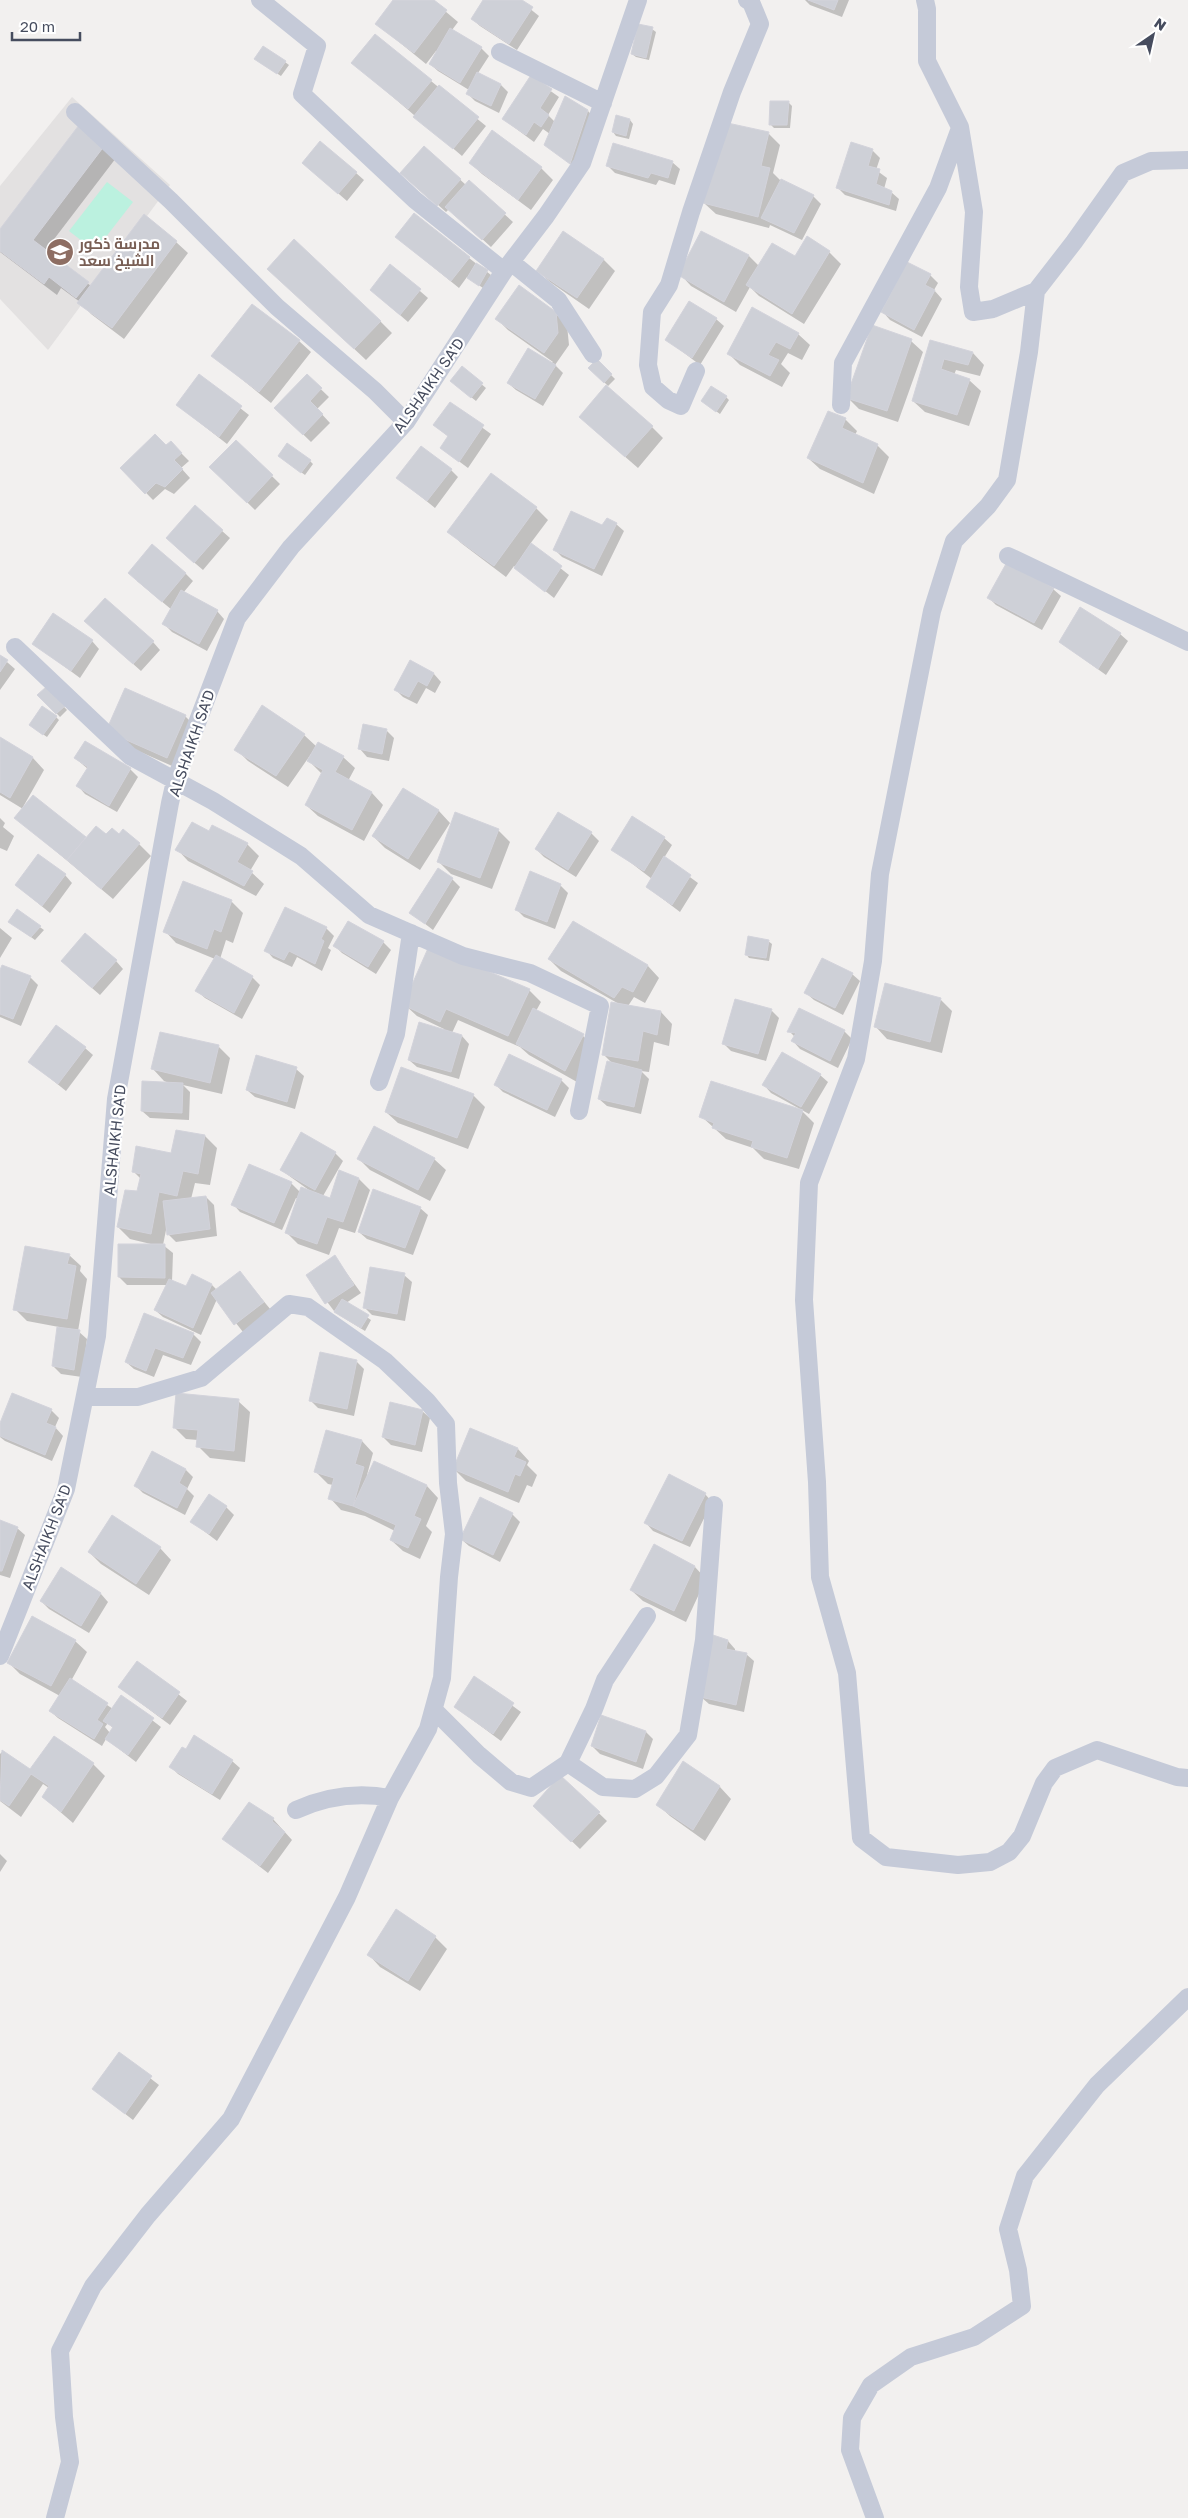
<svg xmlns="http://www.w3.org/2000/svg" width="1188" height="2518" viewBox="0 0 1188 2518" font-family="'Golos Text',Cairo,sans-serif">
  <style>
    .education { fill: #e3e1e1 }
    .green { fill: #bbf1df }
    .shadow { fill: #0003; fill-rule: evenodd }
    .building { fill: #ced0d7; stroke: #d3d3db }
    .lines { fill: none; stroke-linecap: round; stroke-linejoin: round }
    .minor { stroke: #c5cad8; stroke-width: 18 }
    .labels { text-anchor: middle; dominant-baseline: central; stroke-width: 4.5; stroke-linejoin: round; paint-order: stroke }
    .education-label { font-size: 15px; font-weight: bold; fill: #785e54; stroke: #fff; text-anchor: start }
    .street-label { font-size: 15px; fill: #464c5e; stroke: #fff }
  </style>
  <rect width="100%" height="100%" fill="#f2f0ef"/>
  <path class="education" d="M72 97 170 185 48 350 0 299V186Z"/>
  <path class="green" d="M107 182 133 202 95 251 69 231Z"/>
  <path class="shadow" d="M395 0H432L458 22 452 30 481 48 489 56 478 73 501 85 508 92 499 113 475 101 468 94 469 90 438 71 430 64 437 52 436 51 426 64 377 24Z
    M484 0H519L539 16 517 50 480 26 472 19Z
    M805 0H849L842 17 810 5Z
    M652 29 656 32 649 60 636 57 632 54Z
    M259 62H285L289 65 281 76Z
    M353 63 431 81 486 126 462 156Z
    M531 77 559 97 548 115 555 122 588 111 595 119 578 170 546 144 550 134 543 129 534 142 503 119Z
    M788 102 792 106 790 128H774L770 124Z
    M617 117 630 120 633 124 629 139 616 136 613 132Z
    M724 123 769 134 780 145 773 173 781 181 813 196 821 204 802 240 770 225 769 228 716 214 704 203Z
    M493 132 541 168 553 180 531 210 482 174 470 163Z
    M104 146 116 158 45 251 91 286 176 242 188 253 124 339 91 314 80 302 61 288 57 295 0 252V231Z
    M424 147 466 185 469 182 513 222 491 247 449 209 446 212 410 180Z
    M872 150 880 158 876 170 887 178 884 189 891 192 899 199 896 211 845 195 838 188Z
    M672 162 680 169 675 185 659 180 656 185 615 173 607 165Z
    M303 163 356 173 364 180 347 201Z
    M702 232 749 256 759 266 796 258 808 237 829 252 841 264 804 324 759 296 750 287 736 312 691 286 680 274Z
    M396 237 469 258 491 275 483 288 467 277 459 288Z
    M603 259 615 271 589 309 550 282 538 271Z
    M908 264 930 275 938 283 934 290 942 299 922 337 890 320 883 312Z
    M391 266 428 298 408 322 371 290Z
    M281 280 380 321 392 333 366 360Z
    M555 313 567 325 569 345 555 365 563 373 543 406 516 390 508 383 553 362 508 330 497 319Z
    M716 319 724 326 700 365 667 340Z
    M798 334 810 345 802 360 788 353 781 364 790 373 782 387 740 365 729 354Z
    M299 341 311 352 271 403 213 356Z
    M911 341 923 352 898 422 859 409 847 397Z
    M931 341 973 353 984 365 980 376 956 370 954 375 969 380 981 391 969 426 925 412 913 401Z
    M597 361 615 379 608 386 590 368Z
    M462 368 486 388 476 401 455 384Z
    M199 376 249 415 227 444 177 405Z
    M307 376 329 397 317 409 330 423 311 442 276 408Z
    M726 397 729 400 720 414 706 404Z
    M450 404 491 434 468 468 441 448 449 437 434 425Z
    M845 419 857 431 855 435 877 445 889 457 874 494 820 469 808 458Z
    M652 427 663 438 638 468 592 428Z
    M236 441 280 484 255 510 211 467Z
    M171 443 189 461 181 468 190 478 174 494 165 489 153 500 122 468Z
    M283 459 310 461 313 464 305 475Z
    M451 470 458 477 435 508 398 478Z
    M195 507 230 538 203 570 175 546Z
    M536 508 548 520 530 544 569 575 554 598 514 566 506 577 461 543 449 531Z
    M616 524 624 531 602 576 562 557 554 549 603 527Z
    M186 574 193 581 183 593 217 611 224 619 207 651 172 632 164 624 172 610 137 581Z
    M1053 589 1061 596 1042 630 996 605 989 598Z
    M85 621 153 642 160 650 141 671Z
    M1120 634 1128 641 1106 675 1060 642Z
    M92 641 99 649 80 678 34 644Z
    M0 656 15 669 0 690Z
    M411 662 434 674 441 682 435 693 426 688 417 704 403 697 396 690Z
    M46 688 67 710 60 717 39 695Z
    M185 716 197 728 179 769 120 743 108 731Z
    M56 717 59 720 47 737 34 728Z
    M386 730 394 738 389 761 367 757 360 749Z
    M304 735 317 747 343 757 355 768 348 781 372 793 383 805 364 841 318 816 306 805 322 774 309 761 312 755 311 754 288 787 248 761 236 749Z
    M0 739 33 758 44 770 23 807 33 797 86 840 119 836 139 844 151 856 113 899 16 818 23 809 0 795Z
    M75 758 130 769 138 777 117 812 85 794 78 786 88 769Z
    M403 789 439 811 450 823 420 870 385 848 373 836Z
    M0 818 5 823 3 827 14 836 7 851 0 848Z
    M498 830 510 842 492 889 451 874 439 862Z
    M209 832 247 844 259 856 250 871 264 884 256 896 188 861 177 849Z
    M591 833 599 841 576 877 544 857 536 849Z
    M664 838 672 845 664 858 698 883 680 912 647 887 652 879 613 849Z
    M65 875 72 883 50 913 16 885Z
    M452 879 460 887 433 930 411 913Z
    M560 885 568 893 555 929 524 917 516 909Z
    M231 901 243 913 233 943 226 940 220 959 252 977 260 985 242 1019 205 998 197 991 215 959 176 943 165 931Z
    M286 909 326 928 334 936 328 948 331 950 322 971 297 957 292 967 273 958 266 950Z
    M17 911 44 930 35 940 14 925Z
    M574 923 648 966 659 978 645 1003 634 997 628 1006 661 1012 672 1024 669 1046 654 1042 649 1072 641 1071 649 1079 641 1114 607 1106 599 1099 612 1063 604 1055 619 1004 561 971 549 959Z
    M0 928 12 938 0 958Z
    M768 941 772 944 769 961 749 958 746 954Z
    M383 942 391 950 376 974 342 953 335 946Z
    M116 961 123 969 100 995 70 969Z
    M0 973 30 977 38 985 21 1026 0 1017Z
    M852 974 860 981 843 1015 814 1000 806 993Z
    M886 985 941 1000 952 1011 942 1053 887 1039 876 1027Z
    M529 990 541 1002 536 1011 583 1036 595 1047 577 1082 529 1055 520 1047 458 1020 452 1033 462 1036 469 1044 459 1079 417 1067 409 1060 444 1029 417 1016 405 1005Z
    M800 1009 844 1031 852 1039 838 1068 800 1049 793 1041 795 1037 789 1031Z
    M771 1010 779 1018 766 1061 731 1051 723 1043Z
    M218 1046 230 1058 222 1094 183 1085 190 1092 189 1120 150 1118 142 1111 171 1084 164 1081 153 1069Z
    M85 1048 93 1055 66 1091 30 1062Z
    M296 1069 304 1076 295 1109 255 1097 247 1090Z
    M820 1075 828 1082 809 1114 771 1093 764 1085Z
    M561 1080 569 1088 555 1117 503 1092 496 1085Z
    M473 1095 485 1107 468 1149 398 1123 386 1112Z
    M802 1111 814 1123 799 1169 764 1159 753 1148 726 1139 701 1116Z
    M177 1131 205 1136 217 1148 210 1185 195 1183 191 1199 206 1197 214 1205 217 1236 176 1242 168 1234 167 1225 163 1245 173 1253 172 1282 187 1288 193 1276 212 1285 217 1290 247 1281 271 1310 243 1332 217 1299 201 1335 163 1317 155 1310 167 1285H127L119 1277 155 1245 130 1239 118 1227 138 1193 141 1179 133 1171 172 1154Z
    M335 1153 343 1161 323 1196 330 1199 359 1179 370 1190 355 1233 339 1228 329 1255 298 1244 286 1232 298 1199 296 1198 282 1230 240 1212 233 1204 250 1165 291 1183 300 1192 313 1193 281 1170Z
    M359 1159H434L446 1170 430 1201 370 1170Z
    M420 1208 428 1215 413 1255 367 1239 359 1232Z
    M69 1255 81 1266 80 1271 87 1279 78 1331 87 1339 82 1377 61 1374 53 1366 59 1327 27 1321 15 1309Z
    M335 1257 361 1293 346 1303 371 1320 365 1331 339 1315 336 1312 339 1308 334 1311 307 1275Z
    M404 1275 412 1282 405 1321 372 1315 364 1307Z
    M144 1315 193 1334 201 1342 191 1365 163 1355 154 1377 134 1369 126 1362Z
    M357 1362 364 1369 354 1416 318 1408 310 1400Z
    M238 1401 250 1412 245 1462 210 1458 198 1446V1440L186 1439 174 1427Z
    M51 1410 59 1418 55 1427 63 1436 52 1461 5 1441 0 1437V1426Z
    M422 1411 430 1418 422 1452 391 1445 383 1437Z
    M471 1429 518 1449 529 1461 527 1465 537 1475 532 1487 527 1485 519 1503 466 1481 454 1469Z
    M362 1441 373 1453 367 1475 427 1486 438 1498 426 1526 432 1532 420 1559 403 1551 391 1540 395 1531 365 1516 341 1510 330 1498 333 1485 328 1484 316 1472Z
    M152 1452 186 1470 193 1477 187 1489 194 1496 185 1515 143 1493 136 1486Z
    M705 1494 712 1502 690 1547 653 1531 646 1523Z
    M226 1507 234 1515 217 1541 192 1522Z
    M512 1514 520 1522 500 1562 469 1546 461 1539Z
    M0 1522 17 1528 25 1535 10 1578 0 1575Z
    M655 1546 695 1567 706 1579 686 1622 643 1601 631 1590Z
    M160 1548 171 1560 149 1595 101 1564 89 1552Z
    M61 1569 101 1594 108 1602 89 1633 49 1609 41 1601Z
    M75 1641 87 1652 71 1681 113 1709 122 1697 161 1727 136 1762 106 1739 102 1746 58 1718 50 1711 60 1696 20 1674 8 1662ZM108 1723 114 1729 110 1733 105 1727Z
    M728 1641 735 1649V1652L746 1654 754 1661 744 1712 709 1704 701 1697Z
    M137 1662 187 1701 170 1725 119 1687Z
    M475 1678 521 1712 501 1741 455 1707Z
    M602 1716 646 1732 653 1739 643 1769 600 1754 592 1746Z
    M2 1752 30 1771 93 1764 105 1776 73 1823 43 1797 49 1788 43 1784 21 1817 0 1801V1754Z
    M232 1761 240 1768 220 1800 178 1774 171 1767Z
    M684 1763 720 1787 731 1799 705 1841 670 1816 658 1805Z
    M561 1777 607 1821 580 1849 535 1806Z
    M273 1819 292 1840 268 1873 224 1839Z
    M0 1854 7 1861 0 1872Z
    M435 1937 447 1949 420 1991 380 1967 369 1955Z
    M119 2054 159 2085 133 2120 93 2089Z"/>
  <path class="building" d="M393 0H434L447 10 414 53 375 24Z
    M483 0H522L533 7 509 44 471 19Z
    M808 0H838L834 10Z
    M638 24 653 27 646 58 631 54Z
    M450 28 482 47 460 83 429 64Z
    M375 34 432 80 408 109 351 63Z
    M263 46 286 61 277 74 254 59Z
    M477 72 501 84 491 106 466 94Z
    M531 75 552 89 540 108 549 115 541 127 534 122 526 135 502 119Z
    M439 85 479 117 453 149 413 117Z
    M565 96 588 110 570 164 544 145Z
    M770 101H789L787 125H769Z
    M616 115 630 119 626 136 612 132Z
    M723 122 769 132 761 166 770 168 758 217 703 203Z
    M79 125 105 145 33 240 89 282 76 298 49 277 44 284 0 251V229Z
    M492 130 542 167 518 200 469 163Z
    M320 141 357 172 338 194 302 163Z
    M851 142 873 149 868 166 880 169 876 184 892 191 889 205 836 188Z
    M613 143 673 161 668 178 651 173 648 178 606 166Z
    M424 146 461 179 437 206 400 173Z
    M781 179 814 195 794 233 761 218Z
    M469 180 506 213 482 240 445 207Z
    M414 213 470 257 451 281 395 237Z
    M144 214 177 241 112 328 77 303Z
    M563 231 604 259 577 298 536 271Z
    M701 231 749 255 724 302 678 275Z
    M807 236 830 251 792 314 746 285 772 243 795 256Z
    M294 239 381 321 354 349 267 269Z
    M907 262 931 274 925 285 935 290 914 330 881 312Z
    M476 263 488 270 479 286 467 278Z
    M390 264 421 289 400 315 370 290Z
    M519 285 556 312 558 333 544 353 495 319Z
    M689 301 717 318 692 358 665 340Z
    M252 304 300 340 259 392 211 356Z
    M752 307 799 333 790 349 776 342 768 355 779 360 770 376 727 354Z
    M872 325 912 339 887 411 846 398Z
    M930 340 973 352 968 365 944 359 941 369 970 379 957 415 912 401Z
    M528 348 556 365 535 399 507 383Z
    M597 359 612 374 604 383 588 368Z
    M462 366 483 383 471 398 450 381Z
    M199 374 242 406 219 437 176 405Z
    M307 374 322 388 310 401 323 414 303 435 274 408Z
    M606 385 653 426 625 457 579 417Z
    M711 386 727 396 716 412 701 401Z
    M450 402 484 425 459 462 440 448 448 436 433 425Z
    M828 411 846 418 842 428 878 444 863 483 807 458Z
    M155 434 166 445 171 441 182 453 174 460 183 469 165 487 156 483 145 494 120 468Z
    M236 440 273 475 247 503 209 467Z
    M287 443 311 460 301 473 278 456Z
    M421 446 452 469 427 501 396 478Z
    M491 473 537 507 494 566 447 532Z
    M195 505 223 530 194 563 166 538Z
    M571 511 602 525 607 518 617 523 594 569 553 550Z
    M531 543 562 566 545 592 514 568Z
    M152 544 186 573 162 602 128 573Z
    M1007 562 1054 588 1034 623 987 598Z
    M181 590 218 610 199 644 162 624Z
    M105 598 154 641 133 664 84 621Z
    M1080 607 1121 633 1098 669 1059 642Z
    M53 613 93 640 71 671 32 644Z
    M0 655 8 660 0 672Z
    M410 660 434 673 427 686 418 681 409 697 394 690Z
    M46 687 65 706 56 714 37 695Z
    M125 688 186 715 167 758 106 731Z
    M262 705 305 734 276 776 234 750Z
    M42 706 57 716 43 735 29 725Z
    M363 724 387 729 382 754 358 749Z
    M0 737 33 757 10 798 0 792Z
    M85 741 131 768 109 806 76 786 88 767 74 758Z
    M318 742 344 756 335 772 372 792 352 830 305 805 323 770 307 761Z
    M403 788 439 810 408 859 372 836Z
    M33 795 86 837 67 860 14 818Z
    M455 812 499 829 480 878 437 862Z
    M558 812 592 832 568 870 535 849Z
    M632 816 665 837 644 871 611 850Z
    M192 822 209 831 212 825 248 843 237 862 253 871 244 886 175 850Z
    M96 826 106 834 112 828 119 834 123 829 140 843 101 889 67 860Z
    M38 854 66 874 42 906 15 885Z
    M664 856 691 875 672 905 646 887Z
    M438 868 453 878 425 924 409 913Z
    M530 871 561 884 547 922 515 910Z
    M183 881 232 900 221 932 214 929 207 949 163 932Z
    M285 907 327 927 321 939 324 941 315 964 289 951 284 960 264 951Z
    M17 909 41 926 31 937 8 922Z
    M348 921 384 941 368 967 333 946Z
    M573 921 648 965 633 992 622 987 614 998 548 959Z
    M85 933 117 960 92 988 61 961Z
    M748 936 769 940 766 958 745 955Z
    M429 946 530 989 508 1036 446 1009 440 1022 403 1005Z
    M216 955 253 976 234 1013 195 991Z
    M822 958 853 973 835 1008 804 993Z
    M2 965 31 976 13 1019 0 1014V970Z
    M885 983 941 998 930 1042 874 1027Z
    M735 999 772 1009 758 1054 722 1044Z
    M611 1002 661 1011 657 1035 643 1031 638 1061 602 1055Z
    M533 1008 584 1034 565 1071 516 1044Z
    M799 1008 845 1030 830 1061 791 1041 796 1033 787 1032Z
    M419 1022 462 1035 451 1072 408 1060Z
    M56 1025 86 1047 58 1084 28 1062Z
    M160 1032 219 1045 210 1083 151 1069Z
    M782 1052 821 1074 801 1107 762 1085Z
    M509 1054 562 1079 547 1110 494 1085Z
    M256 1055 297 1067 287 1102 246 1090Z
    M607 1061 642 1070 634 1107 598 1099Z
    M401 1067 474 1094 457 1138 385 1112Z
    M142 1081 183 1083 182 1113 141 1111Z
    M711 1081 803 1110 787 1158 751 1147 753 1141 712 1128 714 1123 699 1117Z
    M374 1126 435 1158 418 1190 357 1159Z
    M176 1130 205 1135 198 1174 183 1171 177 1196 159 1192 151 1234 117 1227 125 1190 137 1191 141 1174 132 1172 136 1146 171 1153Z
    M301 1132 336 1152 315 1190 280 1170Z
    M249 1164 292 1182 274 1223 231 1205Z
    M339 1170 359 1178 343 1222 327 1217 317 1244 285 1233 301 1187 330 1198Z
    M373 1189 421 1207 405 1248 358 1232Z
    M206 1196 210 1229 167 1235 163 1201Z
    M118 1244H165V1278L118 1277Z
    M25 1246 70 1254 67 1264 76 1266 67 1319 13 1310Z
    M335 1255 354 1285 325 1304 306 1275Z
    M370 1267 405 1273 397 1314 363 1308Z
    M240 1271 264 1302 234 1325 211 1293Z
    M192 1274 212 1284 193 1328 154 1310 169 1279 186 1286Z
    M342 1299 369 1315 361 1328 334 1312Z
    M144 1313 194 1333 183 1358 155 1348 146 1371 125 1362Z
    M57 1327 80 1330 74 1370 52 1366Z
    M320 1352 357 1360 347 1409 309 1401Z
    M12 1393 52 1409 46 1423 56 1427 45 1455 0 1436V1423Z
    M176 1393 239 1399 234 1451 196 1447 198 1430 173 1428Z
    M390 1402 423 1410 415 1445 382 1437Z
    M470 1428 518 1448 514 1457 526 1462 520 1476 515 1474 508 1492 453 1469Z
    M326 1430 362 1440 355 1464 364 1467 353 1506 328 1499 334 1478 314 1472Z
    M152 1451 186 1469 179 1483 187 1488 177 1508 134 1486Z
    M374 1461 427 1485 414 1516 421 1519 408 1548 390 1540 396 1525 353 1506Z
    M669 1474 706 1493 682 1541 644 1523Z
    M209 1494 227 1506 209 1534 190 1522Z
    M480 1497 513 1513 493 1555 460 1539Z
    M112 1515 161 1547 136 1584 88 1552Z
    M0 1520 18 1527 2 1571H0Z
    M654 1544 695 1566 674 1611 630 1590Z
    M61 1567 101 1593 81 1626 40 1601Z
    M32 1616 76 1640 51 1686 7 1663Z
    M713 1635 728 1640 726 1649 747 1653 736 1705 700 1697Z
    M137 1661 180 1692 162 1718 118 1687Z
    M474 1676 514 1703 493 1734 454 1707Z
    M70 1678 108 1703 97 1720 103 1724 94 1739 49 1711Z
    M121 1695 154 1718 128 1755 105 1739 113 1727 103 1721Z
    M601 1715 646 1731 636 1762 591 1746Z
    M194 1735 233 1760 212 1794 169 1767 182 1747 186 1749Z
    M54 1736 94 1763 61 1812 42 1797 49 1786 31 1774 9 1806 0 1800 2 1750 30 1769Z
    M683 1761 720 1786 693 1830 656 1805Z
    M560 1775 600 1812 571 1842 533 1806Z
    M249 1802 274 1818 272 1821 285 1832 260 1866 222 1839Z
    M396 1909 436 1936 408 1981 367 1955Z
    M119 2052 152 2076 125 2114 92 2089Z"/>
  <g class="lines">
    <path class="minor" d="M260 0 317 46 302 94 415 200 504 271
      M925 0 927 9V61L960 127 974 212 969 287 973 312 993 309 1036 291 1074 242 1123 173 1151 161 1188 160
      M500 52 603 103
      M75 112 171 201 277 307 375 391 406 422
      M511 262 558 300 593 354
      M1036 291 1029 352 1007 480 988 506 954 541 932 611 880 874 873 961 856 1059 809 1183 804 1300 817 1482 820 1577 847 1673 861 1838 886 1857 958 1865 990 1862 1009 1852 1022 1836 1044 1783 1055 1768 1097 1750 1177 1777 1188 1778
      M696 371 681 406 668 400 653 387 648 365 652 312 669 285 691 212 732 92 760 24 751 2 747 0
      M841 405 843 363 938 188 960 128
      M1008 556 1188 642
      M15 647 130 756 213 801 301 856 369 915 463 956 530 973 600 1006 579 1111
      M379 1082 396 1034 411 933
      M0 1656 66 1489 97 1336 116 1099 170 803 175 781 237 618 291 547 406 422 504 271 546 216 582 163 638 0
      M434 1710 479 1755 511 1782 531 1788 568 1763 594 1709 605 1680 647 1616
      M568 1763 603 1787 635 1789 656 1776 688 1735 704 1640 714 1505
      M296 1810C325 1797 358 1792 390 1798
      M55 2518 70 2462 64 2417 60 2351 93 2286 148 2215 231 2119 347 1897 390 1798 428 1729 442 1678 449 1577 454 1534 448 1483 446 1424 427 1401 385 1361 308 1307 289 1304 201 1378 138 1397H85
      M875 2518 850 2450 852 2418 871 2385 911 2357 974 2337 1022 2306 1018 2270 1008 2229 1025 2176 1097 2085 1188 1997"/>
  </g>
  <defs>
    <g id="school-disc" transform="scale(1.4375)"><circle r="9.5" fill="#8d6e63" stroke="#fff"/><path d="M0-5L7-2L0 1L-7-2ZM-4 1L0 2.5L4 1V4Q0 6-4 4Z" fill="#fff"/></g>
  </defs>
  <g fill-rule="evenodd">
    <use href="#school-disc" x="60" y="252"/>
  </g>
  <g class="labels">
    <g class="education-label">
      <text x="79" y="243">مدرسة ذكور<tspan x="79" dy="17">الشيخ سعد</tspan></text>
    </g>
    <g class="street-label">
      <text transform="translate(428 385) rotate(-55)">ALSHAIKH SA'D</text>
      <text transform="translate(191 743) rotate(-71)">ALSHAIKH SA'D</text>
      <text transform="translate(114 1140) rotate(-84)">ALSHAIKH SA'D</text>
      <text transform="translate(46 1537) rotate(-69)">ALSHAIKH SA'D</text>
    </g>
  </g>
  <g transform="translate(1153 35) rotate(34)" stroke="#ffffff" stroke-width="4" paint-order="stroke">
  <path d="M0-4L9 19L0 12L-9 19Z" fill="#464c5e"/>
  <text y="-8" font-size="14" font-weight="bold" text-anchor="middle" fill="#464c5e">N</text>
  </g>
  <path d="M12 32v8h68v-8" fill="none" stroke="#464c5e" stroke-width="2.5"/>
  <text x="20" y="32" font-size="15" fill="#464c5e" stroke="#ffffff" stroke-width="4" paint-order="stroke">20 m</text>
</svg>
